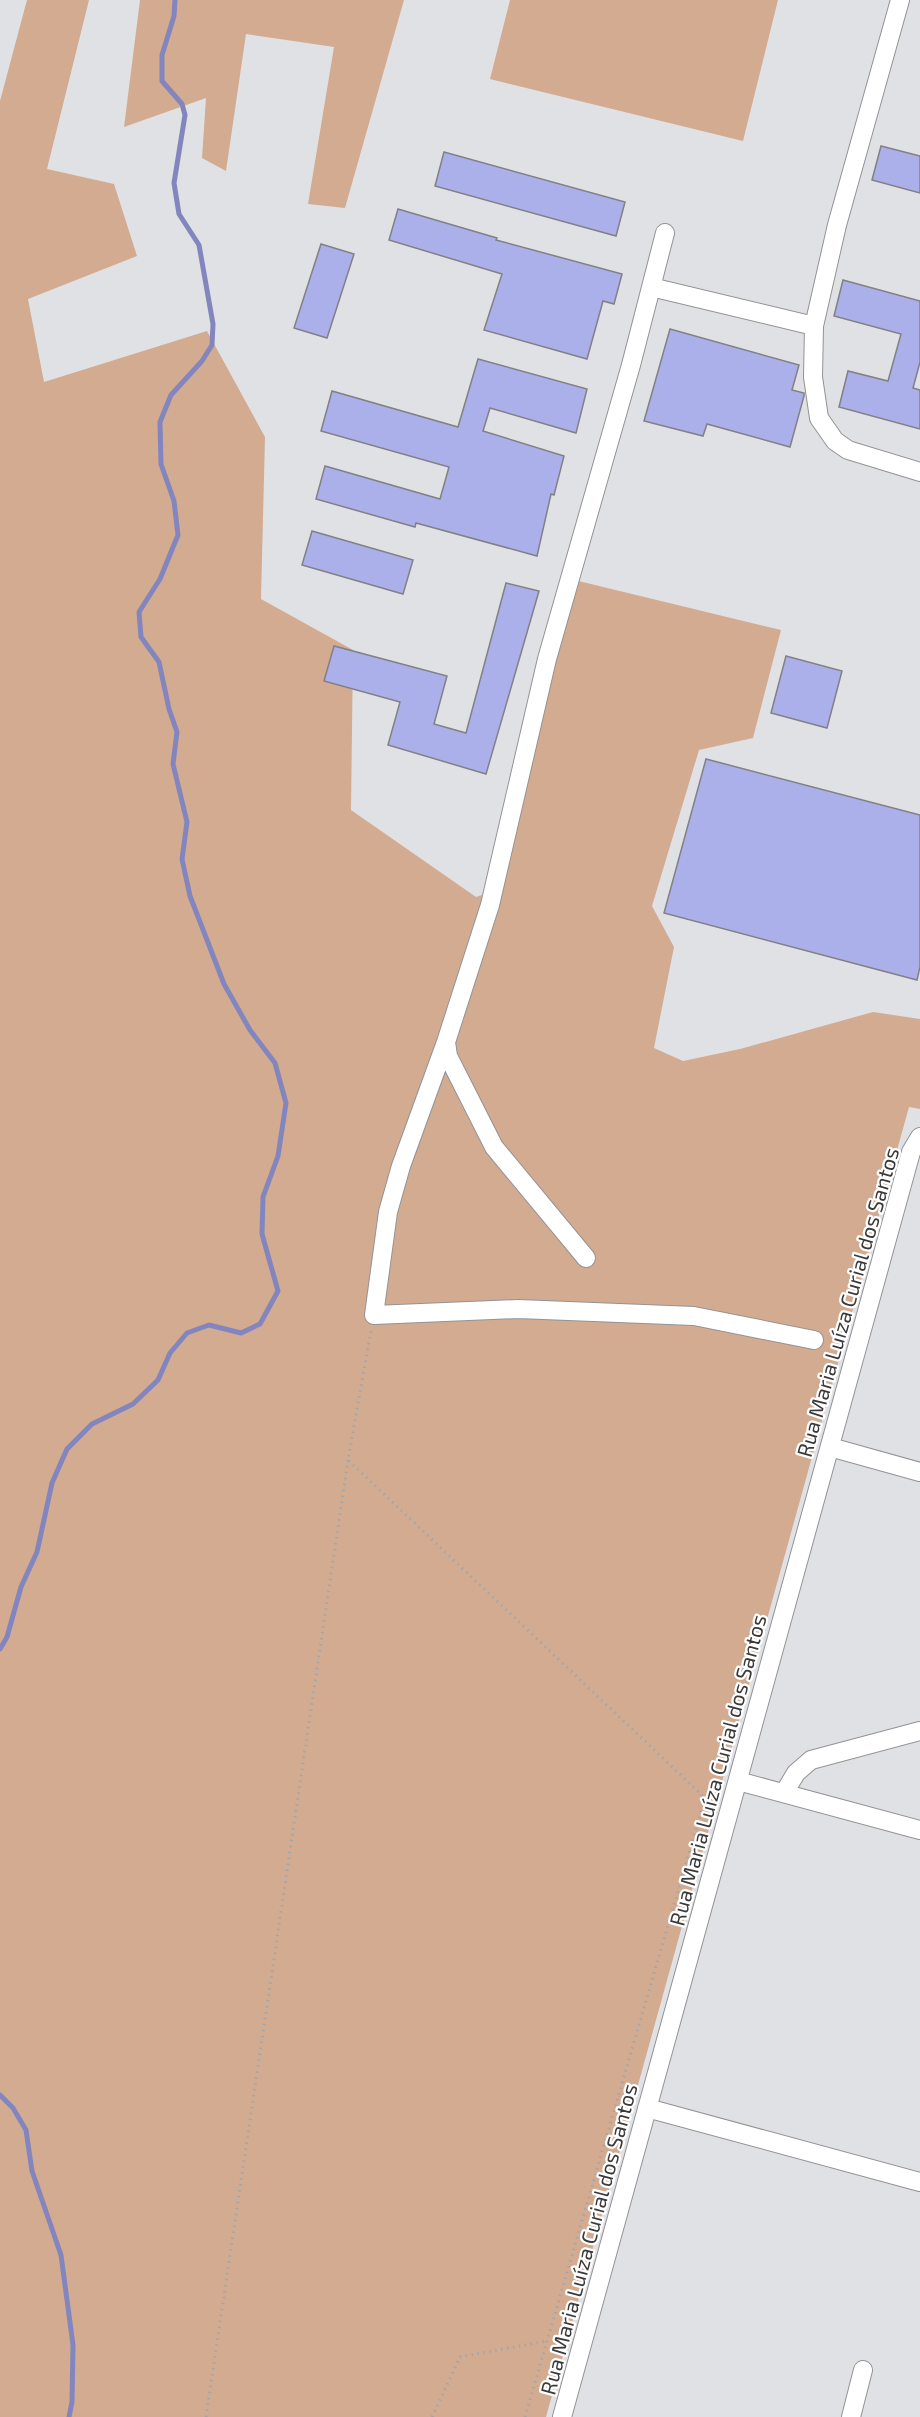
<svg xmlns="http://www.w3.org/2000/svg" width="920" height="2417" viewBox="0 0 920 2417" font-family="'Exo 2',sans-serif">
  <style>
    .green { fill: #d3ab91 }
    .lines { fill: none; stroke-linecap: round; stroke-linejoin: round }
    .stream { stroke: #8386be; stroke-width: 5 }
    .building { fill: #acb0ea; stroke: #818185; stroke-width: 1.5 }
    .minor-casing { stroke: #939397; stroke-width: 20 }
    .path { stroke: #a4a5a8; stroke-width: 3; stroke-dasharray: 1.5 4.5; stroke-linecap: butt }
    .minor { stroke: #fff; stroke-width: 18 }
    .labels { text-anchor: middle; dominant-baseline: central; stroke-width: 4.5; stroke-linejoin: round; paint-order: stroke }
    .street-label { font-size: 21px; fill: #3a3a3b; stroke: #fff }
  </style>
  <rect width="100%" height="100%" fill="#e0e1e5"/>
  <path class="green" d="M27 0H89L47 169 114 184 137 256 28 299 44 382 207 331 265 437 261 599 353 650 351 810 476 897 488 893 562 577 781 630 753 738 699 750 652 906 674 947 654 1048 683 1061 740 1049 873 1012 920 1019V1109L909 1107 546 2417H0V101Z
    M140 0H404L345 208 308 204 334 47 246 34 226 171 202 158 206 98 124 127Z
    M510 0H778L743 141 490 79Z"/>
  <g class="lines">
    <path class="stream" d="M0 1649 7 1637 21 1587 37 1552 52 1483 67 1449 92 1424 133 1404 158 1380 170 1353 187 1333 209 1325 241 1333 260 1324 278 1291 262 1234 263 1197 278 1156 286 1103 275 1063 250 1030 224 984 190 896 182 859 187 822 173 764 177 732 169 709 159 662 141 637 139 612 160 579 178 535 174 501 161 464 160 422 171 395 202 361 212 345 213 324 199 245 179 214 174 183 185 115 182 104 162 81V55L174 16 175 0
      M0 2095 13 2108 26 2130 32 2171 61 2255 73 2345 72 2402 69 2417"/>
  </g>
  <path class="building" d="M881 146 920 156V193L872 180Z
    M444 152 625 202 616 236 435 186Z
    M398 209 497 238 496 240 622 274 614 304 603 301 587 359 484 330 502 274 389 240Z
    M321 244 354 254 327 338 294 328Z
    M843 280 920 301V362L913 388 920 390V429L839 407 848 371 888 381 901 334 834 316Z
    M670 329 799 365 792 390 804 393V396L790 447 707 424 703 436 644 421Z
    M478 359 587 389 576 433 490 408 483 431 564 456 554 495 551 494 537 556 416 523 415 527 316 499 325 466 440 499 449 467 321 431 332 391 458 427Z
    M312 531 413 560 403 594 302 565Z
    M506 583 539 591 486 774 388 745 400 702 324 681 334 646 447 676 434 724 466 733Z
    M786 656 842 671 827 728 771 713Z
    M706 759 920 815V967L917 980 664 913Z"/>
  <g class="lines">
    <g class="minor-casing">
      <path id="minor" d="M900 0 837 225 814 326 813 377 819 418 835 441 848 450 920 472
        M651 287 814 326
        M446 1042 401 1166 388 1212 374 1315 518 1309 694 1316 814 1340
        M586 1258 494 1147 448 1056 446 1042 490 905 547 659 631 365 665 233
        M830 1447 920 1472
        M738 1781 920 1830
        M784 1793 796 1773 811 1760 920 1731
        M647 2108 920 2182
        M562 2417 911 1152 920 1137
        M851 2417 863 2370"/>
    </g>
    <path class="path" d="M371 1331 348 1460 705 1798 525 2417
      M206 2417 348 1460
      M432 2417 460 2357 547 2341"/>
    <use href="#minor" class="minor"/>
  </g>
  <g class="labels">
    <g class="street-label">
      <text transform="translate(847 1302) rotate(-74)">Rua Maria Luíza Curial dos Santos</text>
      <text transform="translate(717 1770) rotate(-75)">Rua Maria Luíza Curial dos Santos</text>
      <text transform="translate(588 2239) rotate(-75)">Rua Maria Luíza Curial dos Santos</text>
    </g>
  </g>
</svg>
